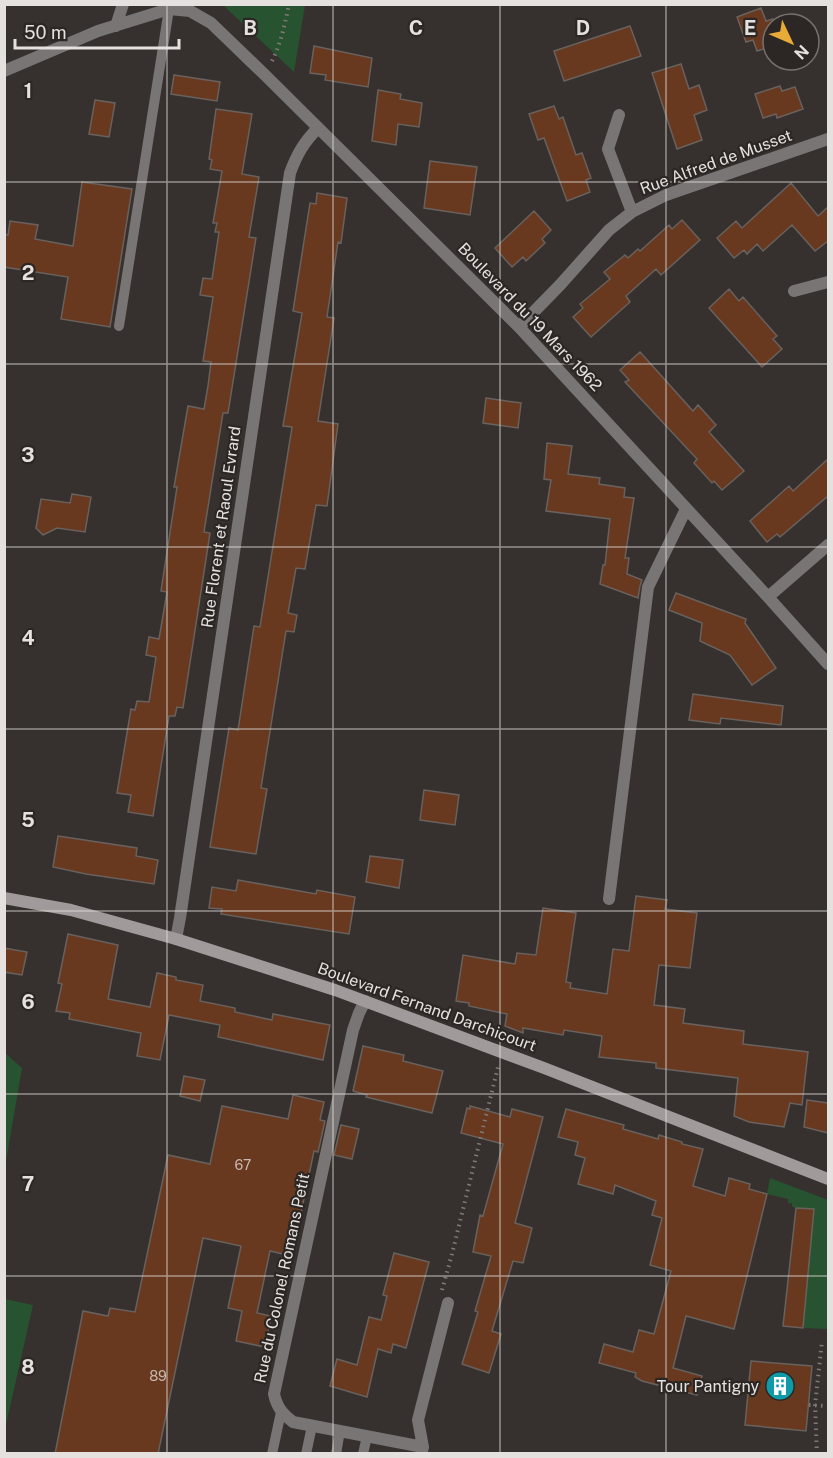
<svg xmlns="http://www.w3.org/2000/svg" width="833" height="1458" viewBox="0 0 833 1458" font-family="'Public Sans',sans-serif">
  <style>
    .green { fill: #285330 }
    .building { fill: #68391f; stroke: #68615e; stroke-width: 1.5 }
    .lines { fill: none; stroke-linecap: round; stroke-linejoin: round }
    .path { stroke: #7f7a77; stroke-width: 4; stroke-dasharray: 1.5 4.5; stroke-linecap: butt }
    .service { stroke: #797575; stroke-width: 10 }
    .minor { stroke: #797575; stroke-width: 12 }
    .secondary { stroke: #a09b9a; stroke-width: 12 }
    .grid { fill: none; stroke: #e5e1df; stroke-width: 1.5; stroke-opacity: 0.55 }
    .labels { text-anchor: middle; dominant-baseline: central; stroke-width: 4.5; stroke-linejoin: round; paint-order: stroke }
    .number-label { font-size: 14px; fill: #c6b7af }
    .street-label { font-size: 16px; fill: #e5e1df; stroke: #2c2724 }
    .poi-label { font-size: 16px; fill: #e5e1df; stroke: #2c2724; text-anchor: end }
    .grid-label { font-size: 20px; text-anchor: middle; font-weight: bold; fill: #e5e1df; stroke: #2c2724; stroke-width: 4.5; stroke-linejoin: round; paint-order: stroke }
  </style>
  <rect width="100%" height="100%" fill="#36312e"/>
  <path class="green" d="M223 5H305L294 72Z
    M5 1053 22 1068 5 1167Z
    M770 1178 828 1200V1329L803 1328 814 1210 792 1207V1203H788V1199L767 1194Z
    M5 1299 33 1305 5 1429 4 1299Z"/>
  <path class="building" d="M761 8 766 21 773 19V46L757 51 753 40 746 42 737 17Z
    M630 26 641 56 564 81 554 51Z
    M314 46 372 58 368 87 325 80 326 75 310 73Z
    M681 64 689 89 699 85 707 110 694 115 702 140 677 149 652 73Z
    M174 75 220 82 217 101 171 94Z
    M780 86 782 91 795 87 803 109 777 118 776 114 763 118 755 94Z
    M378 90 401 94 400 99 422 103 419 127 398 124 396 145 372 141Z
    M95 100 115 103 109 137 89 134Z
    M554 106 559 119 563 117 576 155 582 153 591 178 586 180 590 192 567 201 544 138 538 140 529 114Z
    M216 109 252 114 242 174 259 177 249 237 256 238 228 413H223L204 532 210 533 183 708 177 707 175 716H169L153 816 128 812 131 795 117 793 131 709 135 710 137 701 149 702 156 657 146 655 149 637 159 639 167 592 161 591 177 487H174L188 406 204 409 208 386 211 362 203 361 213 297 200 295 203 278 212 279 219 232H215L217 223H213L222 171 210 169 212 160 209 159Z
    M430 161 477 167 470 215 424 208Z
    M82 182 132 189 110 327 61 319 68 277 4 267V234L8 235 10 221 38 225 35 239 73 246Z
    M791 183 818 216 828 207V241L815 251 792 225 763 251 757 244 747 254 744 250 734 258 717 238 736 221 742 228Z
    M317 193 347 198 341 243 338 242 327 317 334 318 318 421 338 424 327 506 316 505 305 569 296 568 288 613 297 615 294 632 286 631 261 788 267 789 256 854 210 847 229 728 238 730 254 626 260 627 292 427 283 426 302 313 293 311 310 203 316 204Z
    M534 211 551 230 542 239 545 243 526 261 523 257 512 267 495 248Z
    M682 220 700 240 661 275 656 269 626 296 630 302 591 337 573 317 583 308 580 304 610 279 604 272 625 255 628 258 638 249 640 251 669 225 672 229Z
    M729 289 739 301 743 297 777 336 773 339 782 349 762 367 709 308Z
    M640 352 693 411 698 405 716 425 709 432 744 471 722 490 714 481 712 483 694 463 697 459 625 382 629 380 620 370Z
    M486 398 521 403 518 428 483 423Z
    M547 443 572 446 568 474 600 478 599 484 625 488 624 497 634 498 625 558H629L627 574 642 580 640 586 638 598 600 584 603 565H605L610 519 546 511 551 480 544 479Z
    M828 459V496L780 537 777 534 767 542 750 521 789 486 793 491Z
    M72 494 91 497 85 532 57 528 43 535 36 528 41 499 70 503Z
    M676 593 746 619 745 623 776 668 752 685 730 655 700 641 702 623 669 610Z
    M693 694 783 706 781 725 721 718 720 724 689 720Z
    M424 790 459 795 455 825 420 820Z
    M58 836 137 848 136 856 158 860 154 884 86 874 53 867Z
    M370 856 403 860 399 888 366 882Z
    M238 880 316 894 317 890 355 897 349 934 221 914 222 909 209 908 212 887 236 891Z
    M636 896 667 900 665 909 697 913 690 968 659 965 654 1005 685 1009 683 1023 744 1031 743 1044 808 1052 802 1105 790 1103 784 1127 749 1122 734 1116 738 1078 656 1068V1063L599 1057 602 1036 564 1030 563 1035 523 1028V1033L505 1026 507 1014 469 1006V1003L456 1001 463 955 515 964 517 953 536 955 543 908 576 913 566 982 571 983 570 988 607 994 613 949 629 951Z
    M68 934 118 945 108 999 150 1007 157 973 176 977V980L203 985 200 1001 235 1008V1012L272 1020 273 1014 330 1025 323 1060 218 1037 220 1025 169 1015 160 1060 137 1056 141 1033 69 1019 70 1013 56 1011 62 984 58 983Z
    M4 948 27 952 22 975 4 972Z
    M363 1046 404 1055 403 1061 443 1071 432 1113 366 1097 367 1095 353 1091Z
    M184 1076 205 1080 200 1101 180 1096Z
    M293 1095 324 1102 320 1120 325 1121 318 1152 314 1151 292 1256 270 1251 257 1313 271 1316 265 1347 236 1341 242 1311 228 1308 241 1246 203 1238 158 1454H55L83 1311 108 1316 110 1308 135 1312 168 1155 210 1164 222 1106 288 1119Z
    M807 1100 828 1103V1133L804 1127Z
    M470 1106 510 1117 512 1109 543 1117 515 1223 532 1228 523 1263 513 1261 492 1331 501 1334 489 1373 462 1364 478 1312 475 1311 491 1256 473 1252 480 1215 483 1216 503 1144 461 1133 467 1108 470 1109Z
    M566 1109 624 1125 623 1129 658 1139 659 1135 682 1142V1144L703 1149 693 1186 725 1196 729 1178 750 1184 749 1189 767 1194 734 1329 686 1316 673 1368 702 1376 697 1395 642 1381 635 1377 636 1373 599 1363 604 1344 633 1352 639 1330 654 1334 671 1271 650 1265 662 1218 652 1215 656 1201 615 1185 613 1194 578 1184 585 1158 575 1155 578 1142 558 1137Z
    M341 1125 359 1129 352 1159 334 1155Z
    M796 1208 814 1209 803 1328 783 1326Z
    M394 1253 429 1262 406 1348 393 1344 391 1353 378 1349 367 1397 330 1386 337 1359 357 1365 369 1317 381 1320 387 1296 383 1295Z
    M751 1361 812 1366 806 1431 745 1425Z"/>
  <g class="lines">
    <path class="path" d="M272 61C281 43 285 24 289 4
      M442 1290 452 1254 498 1067
      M809 1405 828 1406
      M817 1454 815 1405 822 1341"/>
    <path class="service" d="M119 326 169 9
      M272 1454 281 1412
      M306 1454 312 1426
      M336 1454 340 1431
      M363 1454 367 1436"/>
    <path class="minor" d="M186 4 190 11 211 23 265 75 519 327 768 597 828 664
      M116 26 123 4
      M4 71 98 31 169 9 190 11
      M619 115 608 149 632 212
      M794 291 828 282
      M519 327 560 285 609 230 632 212 666 195 828 139
      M768 597 828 545
      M609 899 648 587 686 509
      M176 939 180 918 290 173C297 154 304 142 318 128
      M365 1001 359 1013 353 1030 274 1394C277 1408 283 1414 293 1422L423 1447
      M421 1454 423 1447 418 1420 448 1303"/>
    <path class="secondary" d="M4 898 71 910 176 939 335 990 544 1068 828 1179"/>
  </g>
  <path class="grid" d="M167 4V1454M333 4V1454M500 4V1454M666 4V1454M4 182H828M4 364H828M4 547H828M4 729H828M4 911H828M4 1094H828M4 1276H828"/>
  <defs>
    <g id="building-disc" transform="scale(1.5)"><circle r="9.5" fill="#0f9aa8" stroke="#2c2724"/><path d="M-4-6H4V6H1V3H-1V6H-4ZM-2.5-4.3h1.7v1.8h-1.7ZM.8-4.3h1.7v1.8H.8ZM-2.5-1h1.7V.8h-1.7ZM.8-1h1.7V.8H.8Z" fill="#fff"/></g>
  </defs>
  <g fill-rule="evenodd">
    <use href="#building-disc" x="780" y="1386"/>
  </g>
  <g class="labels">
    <g class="number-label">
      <text x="243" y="1165">67</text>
      <text x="158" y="1376">89</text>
    </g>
    <g class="street-label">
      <text transform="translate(716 162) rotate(-20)">Rue Alfred de Musset</text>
      <text transform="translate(530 317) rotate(46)">Boulevard du 19 Mars 1962</text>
      <text transform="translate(221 527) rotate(-82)">Rue Florent et Raoul Evrard</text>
      <text transform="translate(427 1007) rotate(20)">Boulevard Fernand Darchicourt</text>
      <text transform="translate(282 1278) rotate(-78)">Rue du Colonel Romans Petit</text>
    </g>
    <g class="poi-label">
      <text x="759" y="1386">Tour Pantigny</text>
    </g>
  </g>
  <g class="grid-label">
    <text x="250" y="35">B</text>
    <text x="416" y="35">C</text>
    <text x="583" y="35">D</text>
    <text x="750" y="35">E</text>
    <text x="28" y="98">1</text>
    <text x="28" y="280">2</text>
    <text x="28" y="462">3</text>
    <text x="28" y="645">4</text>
    <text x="28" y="827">5</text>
    <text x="28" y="1009">6</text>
    <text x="28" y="1191">7</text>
    <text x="28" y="1374">8</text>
  </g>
  <rect width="833" height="1458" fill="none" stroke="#e5e1df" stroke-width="12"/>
  <g transform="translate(791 42) rotate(134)"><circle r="28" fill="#2c2724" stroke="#76716f" stroke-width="1.5"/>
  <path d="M0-4.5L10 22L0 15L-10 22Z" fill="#e9ab38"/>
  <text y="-9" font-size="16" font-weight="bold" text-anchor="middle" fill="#e5e1df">N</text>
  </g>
  <path d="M15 39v9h164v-9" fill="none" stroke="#e5e1df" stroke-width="3"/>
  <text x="24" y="39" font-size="18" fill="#e5e1df" stroke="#2c2724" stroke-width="4.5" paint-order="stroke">50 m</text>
</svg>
